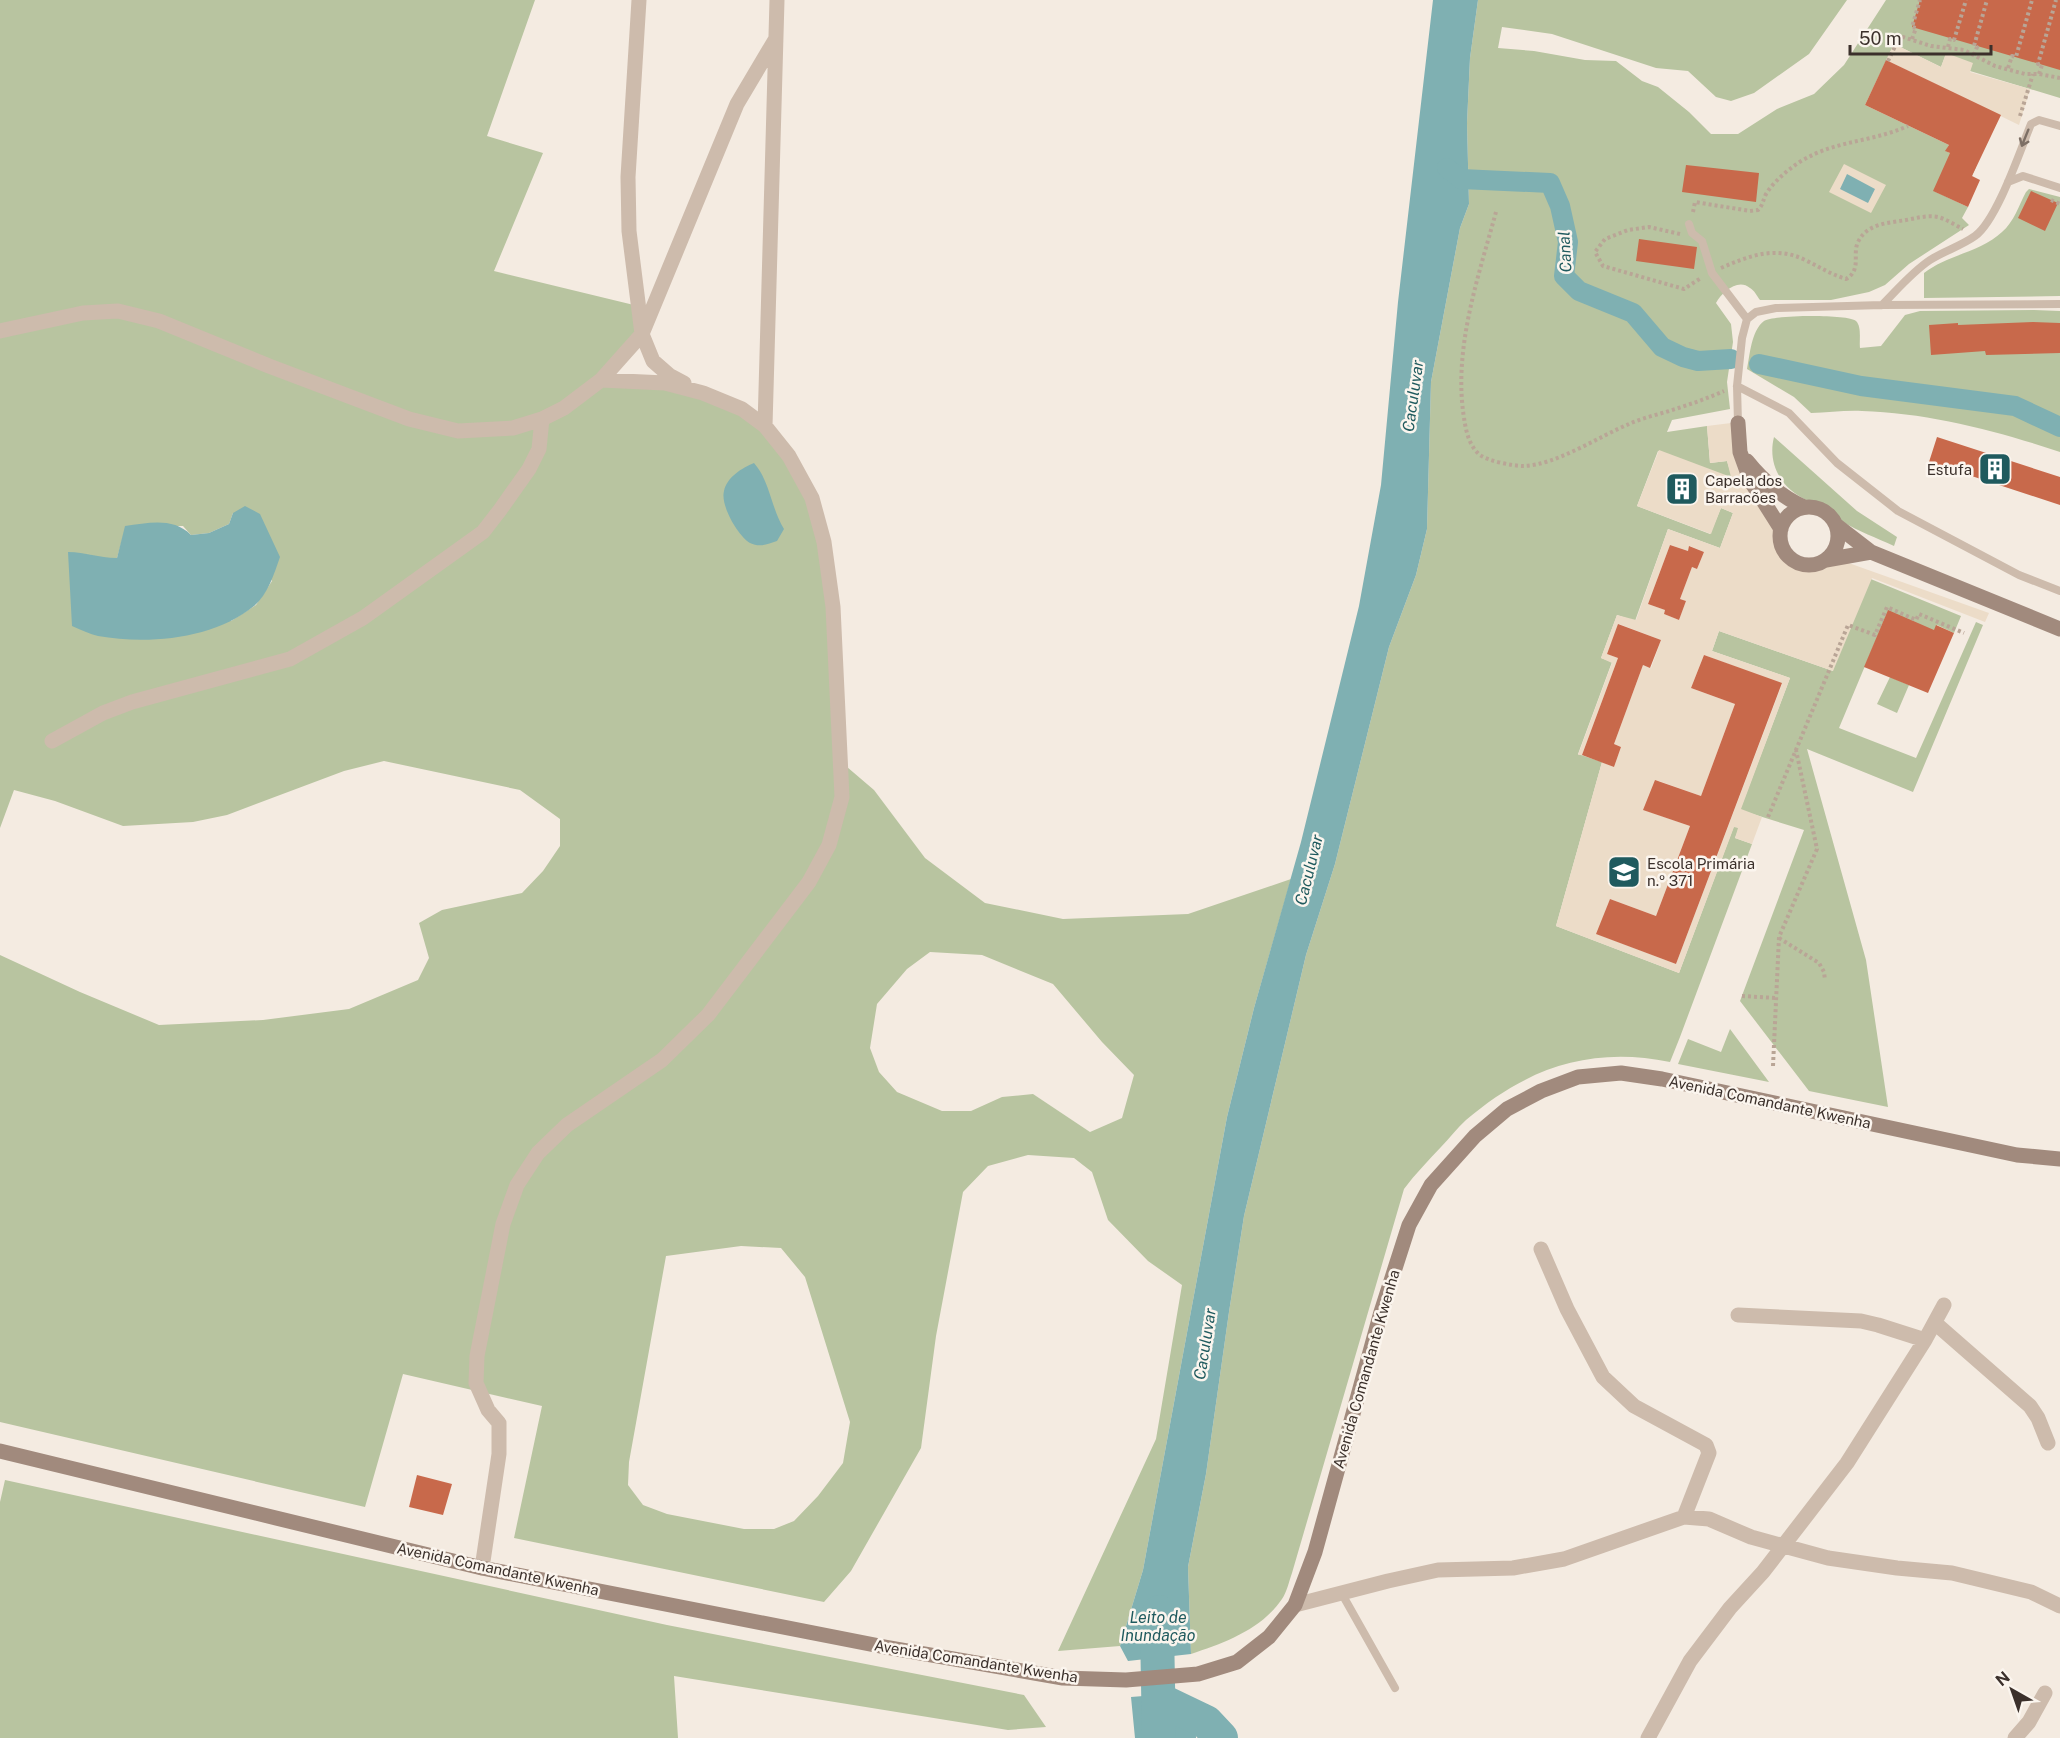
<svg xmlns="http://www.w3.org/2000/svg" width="2060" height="1738" viewBox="0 0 2060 1738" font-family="'Public Sans',sans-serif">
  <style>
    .green { fill: #b8c4a0; fill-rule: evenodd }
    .plaza { fill: #ecdcc8; fill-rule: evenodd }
    .water { fill: #7fb0b2 }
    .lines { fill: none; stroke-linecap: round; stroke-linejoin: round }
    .canal { stroke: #7fb0b2; stroke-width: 20 }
    .river { stroke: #7fb0b2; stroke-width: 34 }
    .building { fill: #c8694b }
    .path { stroke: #b9a596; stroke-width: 4; stroke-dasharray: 3 3; stroke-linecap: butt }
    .lane { stroke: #cdbbac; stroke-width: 8 }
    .street { stroke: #cdbbac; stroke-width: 15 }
    .secondary { stroke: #a18a7d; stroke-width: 15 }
    .oneway { stroke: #7d6f65 }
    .labels { text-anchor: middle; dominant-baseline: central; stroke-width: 5; stroke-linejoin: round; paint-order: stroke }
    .poi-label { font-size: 15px; fill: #3b302b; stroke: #fbf5ee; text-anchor: start }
    .street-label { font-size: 15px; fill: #3b302b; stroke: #fbf5ee }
    .water-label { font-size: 16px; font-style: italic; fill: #1f5a5e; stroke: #fbf5ee }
  </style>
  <rect width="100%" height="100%" fill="#f4ebe1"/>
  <path class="green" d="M0 0H535L487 136 543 153 494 271 638 306 642 334 602 380 665 383 742 409 789 456 824 542 840 761 874 790 925 858 985 903 1063 919 1188 914 1291 879 1254 1008 1227 1117 1143 1570 1120 1646 1058 1651 1156 1439 1182 1285 1148 1261 1108 1220 1092 1172 1074 1158 1028 1155 988 1166 963 1192 936 1336 921 1448 851 1571 824 1602 514 1538 542 1406 403 1374 365 1507 0 1422V955L80 992 159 1025 263 1020 349 1009 418 980 429 958 419 923 442 910 522 893 543 871 560 846V819L520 790 384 761 344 771 227 815 193 822 123 826 55 801 14 790 0 828ZM233 513 272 581 256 605 231 621 85 552 98 558H117L126 526H183L191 535 209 533 229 524ZM930 952 982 955 1053 984 1102 1042 1134 1075 1122 1118 1090 1132 1033 1094 1002 1097 971 1111H942L897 1092 879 1072 870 1048 877 1004 907 969ZM741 1246 781 1248 805 1277 850 1422 843 1463 818 1496 794 1521 774 1529H744L667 1514 643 1505 628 1485 629 1462 666 1256Z
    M1478 0H1847L1809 54 1754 93 1731 101 1716 97 1688 71 1656 68 1552 34 1502 27 1498 48 1534 51 1585 60 1616 61 1642 81 1658 87 1689 112 1711 134H1738L1777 109 1814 94 1844 65 1886 0H2060V98L1970 71 1946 54 1941 67 1894 44 1865 105 1949 145 1946 151 1976 167 1972 176 1934 191 1968 207 1962 218 1969 225 1909 264 1885 285 1869 292 1831 300H1760C1757 296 1754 290 1750 288 1738 278 1722 292 1716 303L1731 324 1733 342 1727 382 1730 409 1672 420 1667 432 1707 426 1710 463 1727 461 1732 477 1741 492 1737 503 1724 497 1731 478 1658 451 1637 506 1710 534 1721 508 1733 513 1720 548 1668 529 1635 621 1617 615 1601 658 1612 662 1578 754 1602 762 1556 926 1679 973 1734 826 1739 828 1735 838 1752 844 1680 1037 1670 1062C1590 1046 1527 1068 1466 1120 1457 1128 1449 1139 1441 1147 1428 1161 1415 1174 1404 1189L1292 1573C1289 1581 1287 1592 1282 1599 1261 1630 1224 1643 1191 1654L1188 1567 1206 1474 1229 1312 1244 1216 1306 955 1335 864 1389 647 1416 575 1427 529 1431 382 1460 228 1469 204 1467 123 1470 58Z
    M2029 189 2060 197V296L1924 298V273C1947 255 1981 252 2002 232 2014 222 2019 205 2026 192Z
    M2034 310 2060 311V452C1997 431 1929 413 1862 411 1845 410 1828 413 1811 413L1794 397 1747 369C1750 355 1751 331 1764 321 1773 315 1847 314 1856 321 1862 327 1859 340 1860 348L1881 346 1905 315 1920 311Z
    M1774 437 1857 511 1897 537 1894 546C1877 538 1858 531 1843 522 1836 518 1833 509 1826 505 1821 502 1814 503 1809 501 1782 490 1767 465 1774 437Z
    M1839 566 1961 616 1954 633 1937 625 1920 664 1888 611 1839 728 1916 758 1976 622 1983 625 1913 792 1807 749 1866 960 1888 1107 1809 1091 1740 1001 1804 830 1740 810 1790 678 1712 651 1719 631 1833 671Z
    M1890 677 1909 685 1897 713 1877 704Z
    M1730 1029 1769 1082 1678 1064 1688 1039 1721 1052Z
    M5 1480 667 1625 1024 1695 1046 1727 1008 1730 674 1676 678 1738H0V1502Z"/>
  <path class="plaza" d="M1894 44 1941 67 1946 53 1973 63 1970 72 2030 89 2019 125 1886 60Z
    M1844 164 1886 185 1871 213 1829 192Z
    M1731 423 1735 459 1739 472 1773 526 1779 552 1784 560 1792 566 1800 570H1808L1828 562 1843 561 1989 613 1985 622 1872 578 1833 671 1719 631 1712 651 1790 678 1741 809 1762 817 1752 844 1735 838 1738 828 1734 827 1679 973 1556 926 1602 762 1614 767 1621 747 1614 744 1643 665 1651 668 1661 640 1619 624 1607 654 1618 658 1582 755H1578L1612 663 1601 658 1617 615 1636 620 1668 529 1720 548 1733 513 1721 508 1711 534 1637 506 1659 450 1731 477 1727 461 1710 463 1707 426ZM1670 545 1688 551 1690 546 1704 552 1697 569 1692 567 1680 599 1686 601 1679 620 1664 614 1665 610 1648 604ZM1704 655 1782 684 1676 964 1597 934 1610 899 1656 916 1690 826 1647 811 1659 781 1701 796 1735 704 1691 688Z"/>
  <path class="water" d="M1433 0H1478L1470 58 1467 123 1469 204 1460 228 1431 382 1427 529 1416 575 1389 647 1335 864 1306 955 1244 1216 1229 1312 1206 1474 1188 1567 1191 1654 1128 1661 1120 1646 1143 1570 1227 1117 1254 1008 1301 842 1359 606 1381 485 1398 302Z
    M1847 174 1875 189 1868 203 1840 189Z
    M754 463C770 481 771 508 784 529L777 541C768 544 760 548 750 543 738 536 720 505 724 491 727 477 742 468 754 463Z
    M245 506 260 514 280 557C274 574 268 594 254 606 214 639 148 645 98 636 90 634 81 630 72 626L68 552C86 552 98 558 117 558L125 526C149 523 173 517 191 535L209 533 229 524 233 513Z
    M1181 1693 1195 1704 1196 1738H1135L1131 1697Z"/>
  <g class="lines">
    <path class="canal" d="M1447 168 1461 179 1550 183 1560 206 1568 242 1564 276 1579 291 1633 313 1662 347 1683 357 1698 361 1731 359
      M1759 364 1861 386 2015 406 2060 427"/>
    <path class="river" d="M1158 1699 1206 1722 1221 1738
      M1159 1738 1157 1629 1159 1612"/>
  </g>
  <path class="building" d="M1920 0H2060V70L1912 27Z
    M1886 60 2001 115 1972 176 1980 180 1968 207 1933 191 1950 153 1945 151 1949 145 1865 105Z
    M1686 165 1759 173 1756 202 1682 192Z
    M2031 191 2058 203 2045 231 2018 218Z
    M1639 239 1697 247 1694 269 1636 261Z
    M2033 322 2060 323V353L1986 355 1985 351 1931 355 1929 325 1958 323V325Z
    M1937 437 2060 477V505L1929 462Z
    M1670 545 1688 551 1689 546 1704 552 1697 569 1692 567 1680 599 1686 601 1679 620 1664 614 1665 610 1648 604Z
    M1888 610 1934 630 1936 625 1954 633 1928 693 1864 667Z
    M1618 624 1661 640 1650 668 1643 665 1614 744 1621 747 1614 767 1582 755 1618 658 1607 654Z
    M1704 655 1782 683 1676 964 1596 934 1610 899 1656 916 1690 826 1643 810 1655 780 1701 796 1735 704 1691 688Z
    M417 1475 452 1484 443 1515 409 1507Z"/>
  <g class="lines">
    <path class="path" d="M1912 39 1916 28 1912 27 1920 0
      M1948 47 1950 39 1954 40 1966 0
      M1974 55 1977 47 1974 46 1987 0
      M1888 61 1900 36 1931 46 1964 50 1995 66 2025 74H2039L2060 78
      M2008 68 2012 56 2016 57 2032 0
      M2039 74 2042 65 2038 64 2056 0
      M2020 116 2033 74
      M2051 200 2060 204
      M1496 212C1478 278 1453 349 1464 418 1466 431 1469 446 1480 455 1488 461 1513 466 1524 466 1556 465 1600 436 1629 424 1642 418 1656 415 1669 411 1688 405 1706 399 1724 391
      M1693 212 1695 202 1750 211 1758 210C1763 205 1763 200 1766 194 1771 186 1778 179 1785 173 1824 139 1865 145 1908 126
      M1680 234 1649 227 1628 230 1605 239 1595 252 1603 266 1684 289 1701 278
      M1721 268C1748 256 1775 246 1803 259 1818 266 1830 274 1846 279 1862 270 1852 254 1858 242 1867 223 1889 223 1906 220 1917 218 1927 215 1938 217 1946 219 1955 225 1963 229
      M1768 817 1848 625 1875 635 1887 607 1916 620 1919 614 1964 633
      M1779 938 1819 963 1824 972 1825 980
      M1742 996 1776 998
      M1773 1066 1779 937 1817 849 1796 750"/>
    <path class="lane" d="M2008 182 2023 176 2060 188
      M1689 224 1692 233 1702 241 1712 273 1747 319
      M1882 305C1897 290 1912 272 1930 260 1944 251 1961 246 1975 236 1997 220 2020 151 2031 124L2039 120 2060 126
      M1737 386 1789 413 1837 463 1898 511 2019 575 2060 591
      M1738 423 1737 386 1742 338 1747 319 1756 312 1776 308 1882 305 2060 304
      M1342 1594 1395 1688"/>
    <path class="street" d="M639 0 628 177 629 231 642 334 653 361 669 375 684 383
      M0 331 83 313 118 311 159 321 269 366 409 419 458 431 513 428 542 419 564 408 601 380 642 334 737 104 775 40
      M765 426 777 0
      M52 741 103 713 132 702 290 659 363 618 483 532 500 510 529 469 539 449 542 419
      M1541 1249 1567 1309 1603 1377 1634 1406 1706 1445 1709 1453 1684 1517
      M1738 1315 1861 1321 1878 1325 1925 1340
      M1935 1323 2030 1406 2038 1418 2048 1443
      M482 1568 499 1454V1423L488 1410 476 1383 477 1356 503 1224 517 1185 538 1153 567 1125 662 1060 708 1015 809 882 829 845 842 797 833 607 824 542 812 498 789 456 765 426 742 409 703 393 665 383 601 380
      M1295 1605 1388 1581 1438 1570 1513 1568 1564 1559 1684 1517 1709 1519 1751 1537 1828 1558 1897 1568 1952 1573 2031 1592 2060 1606
      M1648 1738 1690 1661 1730 1608 1763 1572 1847 1463 1925 1340 1944 1305
      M2015 1738 2029 1722 2045 1693"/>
    <path class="secondary" d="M1738 423 1740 452 1750 480 1781 529
      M1747 461C1763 481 1780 496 1804 507
      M1780 536a29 29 0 1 1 58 0a29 29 0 1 1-58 0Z
      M1836 525 1871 552 2060 629
      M1826 560 1871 552
      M0 1451 482 1568 885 1647 1063 1678 1126 1680 1198 1674 1237 1662 1269 1637 1295 1605 1315 1552 1381 1312 1409 1225 1431 1185 1475 1136 1507 1109 1541 1091 1578 1077 1621 1073 1662 1079 2017 1155 2060 1159"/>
  </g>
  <defs><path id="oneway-shaft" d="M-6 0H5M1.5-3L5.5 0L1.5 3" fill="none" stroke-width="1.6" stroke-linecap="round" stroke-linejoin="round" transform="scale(1.5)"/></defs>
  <use class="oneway" href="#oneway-shaft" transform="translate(2025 138) rotate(112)"/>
  <defs>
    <g id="building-square" transform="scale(1.725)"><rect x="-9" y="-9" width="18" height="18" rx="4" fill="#1f5a5e" stroke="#fbf5ee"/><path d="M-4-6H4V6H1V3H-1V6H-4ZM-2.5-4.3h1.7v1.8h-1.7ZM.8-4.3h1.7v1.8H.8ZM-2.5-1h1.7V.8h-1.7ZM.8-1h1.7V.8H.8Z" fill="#fff"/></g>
    <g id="school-square" transform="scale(1.725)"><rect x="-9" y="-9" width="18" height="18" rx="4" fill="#1f5a5e" stroke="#fbf5ee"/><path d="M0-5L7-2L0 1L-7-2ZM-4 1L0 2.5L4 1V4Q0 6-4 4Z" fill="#fff"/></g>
  </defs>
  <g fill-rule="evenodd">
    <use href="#building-square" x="1995" y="469"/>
    <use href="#building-square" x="1682" y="489"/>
    <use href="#school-square" x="1624" y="872"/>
  </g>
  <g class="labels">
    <g class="poi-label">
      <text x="1972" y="469" text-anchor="end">Estufa</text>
      <text x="1705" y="480">Capela dos<tspan x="1705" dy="17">Barracões</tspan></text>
      <text x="1647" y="863">Escola Primária<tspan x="1647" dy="17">n.º 371</tspan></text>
    </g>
    <g class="street-label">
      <text transform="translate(1770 1102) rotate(12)">Avenida Comandante Kwenha</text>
      <text transform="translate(1366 1369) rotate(-74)">Avenida Comandante Kwenha</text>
      <text transform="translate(498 1569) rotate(12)">Avenida Comandante Kwenha</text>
      <text transform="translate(976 1661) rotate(9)">Avenida Comandante Kwenha</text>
    </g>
    <g class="water-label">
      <text transform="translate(1565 252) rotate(-93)">Canal</text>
      <text transform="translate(1413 396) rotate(-82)">Caculuvar</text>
      <text transform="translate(1309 870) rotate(-76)">Caculuvar</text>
      <text transform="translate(1205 1344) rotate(-81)">Caculuvar</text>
      <text x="1158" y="1617">Leito de<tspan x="1158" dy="18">Inundação</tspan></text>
    </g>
  </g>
  <g transform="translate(2012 1690) rotate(320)" stroke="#fbf5ee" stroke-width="4.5" paint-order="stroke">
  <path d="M0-4.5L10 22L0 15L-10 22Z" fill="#3b302b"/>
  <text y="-9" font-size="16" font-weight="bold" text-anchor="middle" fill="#3b302b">N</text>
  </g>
  <path d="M1850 45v9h141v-9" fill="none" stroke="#3b302b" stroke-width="3"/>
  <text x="1859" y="45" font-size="18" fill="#3b302b" stroke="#fbf5ee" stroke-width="4.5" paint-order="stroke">50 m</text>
</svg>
